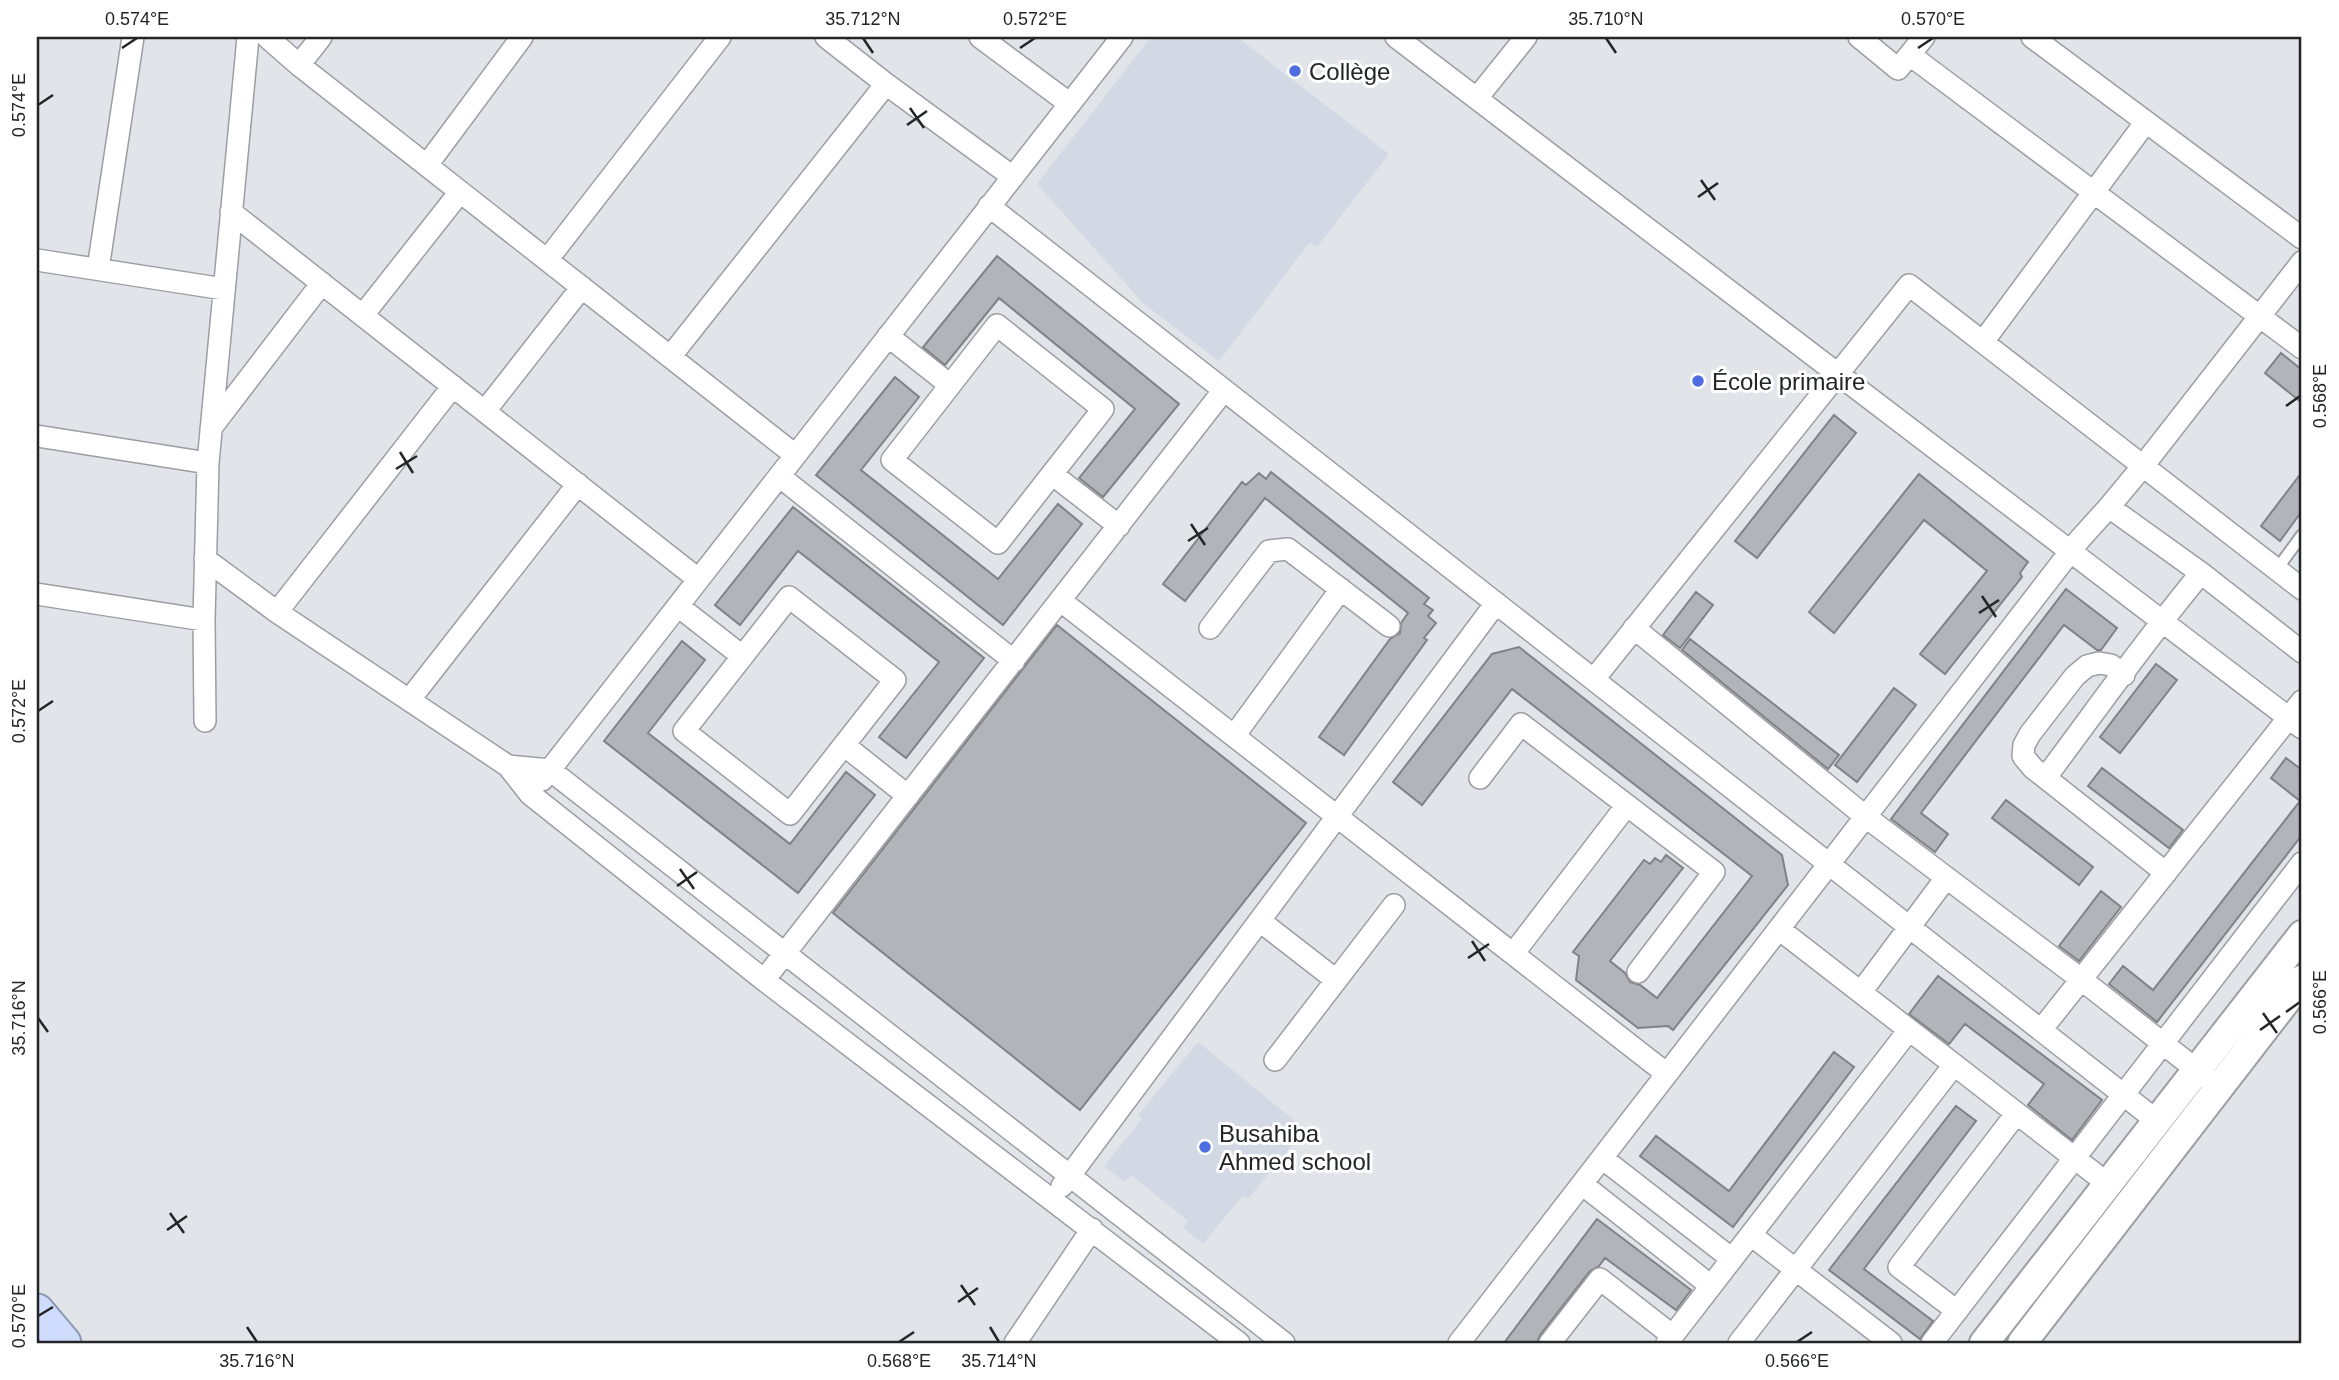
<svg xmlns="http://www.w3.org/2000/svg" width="2339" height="1380" viewBox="0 0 2339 1380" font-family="Arial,sans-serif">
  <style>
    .built { fill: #d3d8e5 }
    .building { fill: #b1b4b9; stroke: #808287; stroke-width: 2 }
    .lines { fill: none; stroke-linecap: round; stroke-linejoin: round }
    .service-casing { stroke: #9c9ea3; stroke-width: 14 }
    .minor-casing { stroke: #9c9ea3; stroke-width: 24 }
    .secondary-casing { stroke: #9c9ea3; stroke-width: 32 }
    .trunk-casing { stroke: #8b96b2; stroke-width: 37 }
    .service { stroke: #fff; stroke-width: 10 }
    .minor { stroke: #fff; stroke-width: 21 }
    .secondary { stroke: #fff; stroke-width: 28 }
    .trunk { stroke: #cfdcfe; stroke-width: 33 }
    .ticks { fill: none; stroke: #242527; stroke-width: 2.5 }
    .poi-dot { fill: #4e6de1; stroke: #fff; stroke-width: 2.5 }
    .labels { text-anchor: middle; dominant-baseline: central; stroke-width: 6; stroke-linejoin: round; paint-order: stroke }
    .poi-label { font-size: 24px; fill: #242527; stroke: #fff; text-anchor: start }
    .neatline { fill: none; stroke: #242527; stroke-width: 2.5 }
    .ticks-label { font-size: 18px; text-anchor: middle; fill: #242527 }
  </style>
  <rect width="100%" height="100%" fill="#e1e4e9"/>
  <path class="built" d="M1151 37H1237L1389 154 1317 247 1310 242 1219 361 1144 304 1037 184Z
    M1198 1042 1305 1129 1248 1199 1243 1195 1203 1244 1183 1228 1188 1221 1131 1175 1125 1182 1104 1166 1142 1119 1138 1115Z"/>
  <path class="building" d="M997 256 1179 404 1103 497 1079 478 1135 409 999 298 945 365 923 347Z
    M2281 353 2302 370V403L2265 373Z
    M895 377 919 397 861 470 998 579 1058 504 1082 524 1003 625 816 475Z
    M1834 415 1856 433 1757 558 1735 541Z
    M1271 472 1429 598 1424 604 1433 610 1428 616 1436 623 1424 638 1427 640 1344 755 1319 737 1390 639 1400 633 1401 623 1408 613 1265 498 1185 601 1163 584 1242 482 1246 485 1259 473 1266 479Z
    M2302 472V511L2280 541 2261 526Z
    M1919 474 2028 562 2020 573 2022 577 1945 674 1920 654 1987 571 1924 520 1834 633 1809 612Z
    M793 507 984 658 906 758 879 737 939 662 798 551 740 625 715 605Z
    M2066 589 2117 628 2101 650H2097L2064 625 1921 813 1948 834 1935 852 1891 819Z
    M1696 592 1713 605 1680 648 1663 635Z
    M1057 625 1306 823 1080 1110 833 913Z
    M1690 639 1839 755 1828 769 1682 650Z
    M682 641 705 660 648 733 790 844 846 772 875 795 798 893 604 741Z
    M1519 647 1782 855 1788 885 1673 1030 1668 1026 1638 1028 1576 980 1579 956 1573 952 1644 860 1650 864 1655 858 1661 862 1666 855 1683 868 1610 961 1625 973 1630 982 1640 985 1657 998 1752 876 1512 689 1422 805 1393 782 1492 654Z
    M2156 664 2177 680 2120 753 2100 737Z
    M1894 688 1916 705 1857 782 1835 765Z
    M2286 758 2302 770V835L2157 1022 2109 984 2123 966 2153 990 2300 801 2271 778Z
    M2102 768 2183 830 2169 848 2088 786Z
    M2006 800 2093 867 2079 885 1992 818Z
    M2101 891 2121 907 2079 961 2059 946Z
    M1938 976 2102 1100 2072 1140 2028 1105 2044 1084 1965 1024 1949 1044 1909 1014Z
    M1834 1052 1854 1067 1733 1227 1640 1156 1656 1136 1729 1191Z
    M1956 1106 1976 1121 1864 1269 1933 1321 1920 1339 1829 1270Z
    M1597 1219 1691 1290 1676 1310 1605 1258 1599 1266 1590 1271 1540 1335 1537 1343H1504Z"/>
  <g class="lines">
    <g class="service-casing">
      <path id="service" d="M2277 569 2302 535"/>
    </g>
    <g class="minor-casing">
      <path id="minor" d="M267 37 299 65 795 455
        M826 37 886 84 1013 177
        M980 37 1070 104
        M1396 37 2302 728
        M1859 37 1898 69 1924 37
        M2032 37 2302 238
        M1910 55 2302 348
        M299 65 321 37
        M1477 98 1526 37
        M427 165 522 37
        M989 206 2157 1121
        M231 212 698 579
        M37 260 224 289
        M547 260 720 37
        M98 269 133 37
        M363 315 460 192
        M1988 335 2145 123
        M888 336 950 385
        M670 357 886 84
        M485 411 582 287
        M211 428 322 283
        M37 436 208 463
        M1052 474 1103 409 997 325 892 460 998 543 1052 474 1119 526
        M779 476 1014 661
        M2109 507 2143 466 2302 262
        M205 559 277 612 508 766 530 794 764 980 1239 1343
        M37 594 204 620
        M1061 601 1667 1074
        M678 606 742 656
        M277 612 453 386
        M1210 628 1269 551 1288 549 1389 626
        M1634 628 1866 817 2082 980 2207 1078
        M2124 675 2111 665 2099 663 2087 666 2075 676 2030 734 2024 745 2023 756 2033 768 2166 873
        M1594 679 1909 285 2302 589
        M410 699 578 484
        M205 721 204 620 208 463 248 37
        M1234 736 1341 589
        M844 745 895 680 789 597 684 731 790 814 844 745 908 796
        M508 766 550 770 1284 1343
        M2046 777C2097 709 2146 639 2201 573
        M1480 778 1521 724 1714 872 1638 972
        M542 780 1122 37
        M1260 921 1336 980
        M1779 929 2108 1184
        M1513 954 1627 805
        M764 980 1224 390
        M1861 992 1946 878
        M2041 1030 2302 701
        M1275 1060 1394 905
        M1602 1158 1732 1259
        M1582 1184 1711 1286
        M1062 1186 1496 603
        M1751 1235 1891 1343
        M1957 1311 1899 1267 2016 1114
        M1015 1343 1092 1229
        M1459 1343 2080 539 2109 507 2201 573 2302 652
        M1550 1343 1600 1279 1673 1336
        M1667 1343 1909 1030
        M1739 1343 1954 1065
        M1932 1343 2302 863"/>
    </g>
    <g class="secondary-casing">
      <path id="secondary" d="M1984 1343 2302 935
        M2022 1343 2302 980"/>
    </g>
    <g class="trunk-casing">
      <path id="trunk" d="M37 1311 64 1343"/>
    </g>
    <use href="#service" class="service"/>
    <use href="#minor" class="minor"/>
    <use href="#secondary" class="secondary"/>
    <use href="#trunk" class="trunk"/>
  </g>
  <path class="ticks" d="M863 38 873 53M1606 38 1616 53M122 48 137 38M1020 48 1035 38M1918 48 1933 38M38 105 53 95M910 108 924 128M907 125 927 111M1701 180 1715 200M1698 197 1718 183M2286 406 2300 396M400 452 413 473M396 469 417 456M1191 524 1205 545M1188 541 1208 528M1982 596 1996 617M1979 613 1999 600M38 711 53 701M680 869 694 889M677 886 697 872M1472 941 1485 961M1468 958 1489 944M2286 1012 2300 1002M2263 1013 2277 1033M38 1018 48 1032M2260 1030 2280 1016M170 1213 184 1233M167 1230 187 1216M961 1285 975 1305M958 1302 978 1288M38 1316 53 1307M247 1327 257 1342M990 1327 999 1342M899 1342 914 1332M1797 1342 1812 1332"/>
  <g class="poi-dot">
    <circle cx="1295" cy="71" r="7"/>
    <circle cx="1698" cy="381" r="7"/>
    <circle cx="1205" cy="1147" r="7"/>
  </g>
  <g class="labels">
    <g class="poi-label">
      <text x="1309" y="71">Collège</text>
      <text x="1712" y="381">École primaire</text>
      <text x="1219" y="1133">Busahiba<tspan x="1219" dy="28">Ahmed school</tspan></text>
    </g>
  </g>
  <rect width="2339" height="1380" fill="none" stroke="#ffffff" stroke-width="77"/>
  <rect x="38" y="38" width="2262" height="1304" class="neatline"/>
  <g class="ticks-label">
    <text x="137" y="25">0.574°E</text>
    <text x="863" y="25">35.712°N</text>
    <text x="1035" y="25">0.572°E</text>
    <text x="1606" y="25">35.710°N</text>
    <text x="1933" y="25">0.570°E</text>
    <text transform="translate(19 105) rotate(-90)" y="6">0.574°E</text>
    <text transform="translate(2320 396) rotate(-90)" y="6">0.568°E</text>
    <text transform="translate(19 711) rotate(-90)" y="6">0.572°E</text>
    <text transform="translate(2320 1002) rotate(-90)" y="6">0.566°E</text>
    <text transform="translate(19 1018) rotate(-90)" y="6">35.716°N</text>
    <text transform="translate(19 1316) rotate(-90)" y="6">0.570°E</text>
    <text x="257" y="1367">35.716°N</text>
    <text x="899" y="1367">0.568°E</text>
    <text x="999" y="1367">35.714°N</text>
    <text x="1797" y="1367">0.566°E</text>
  </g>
</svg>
